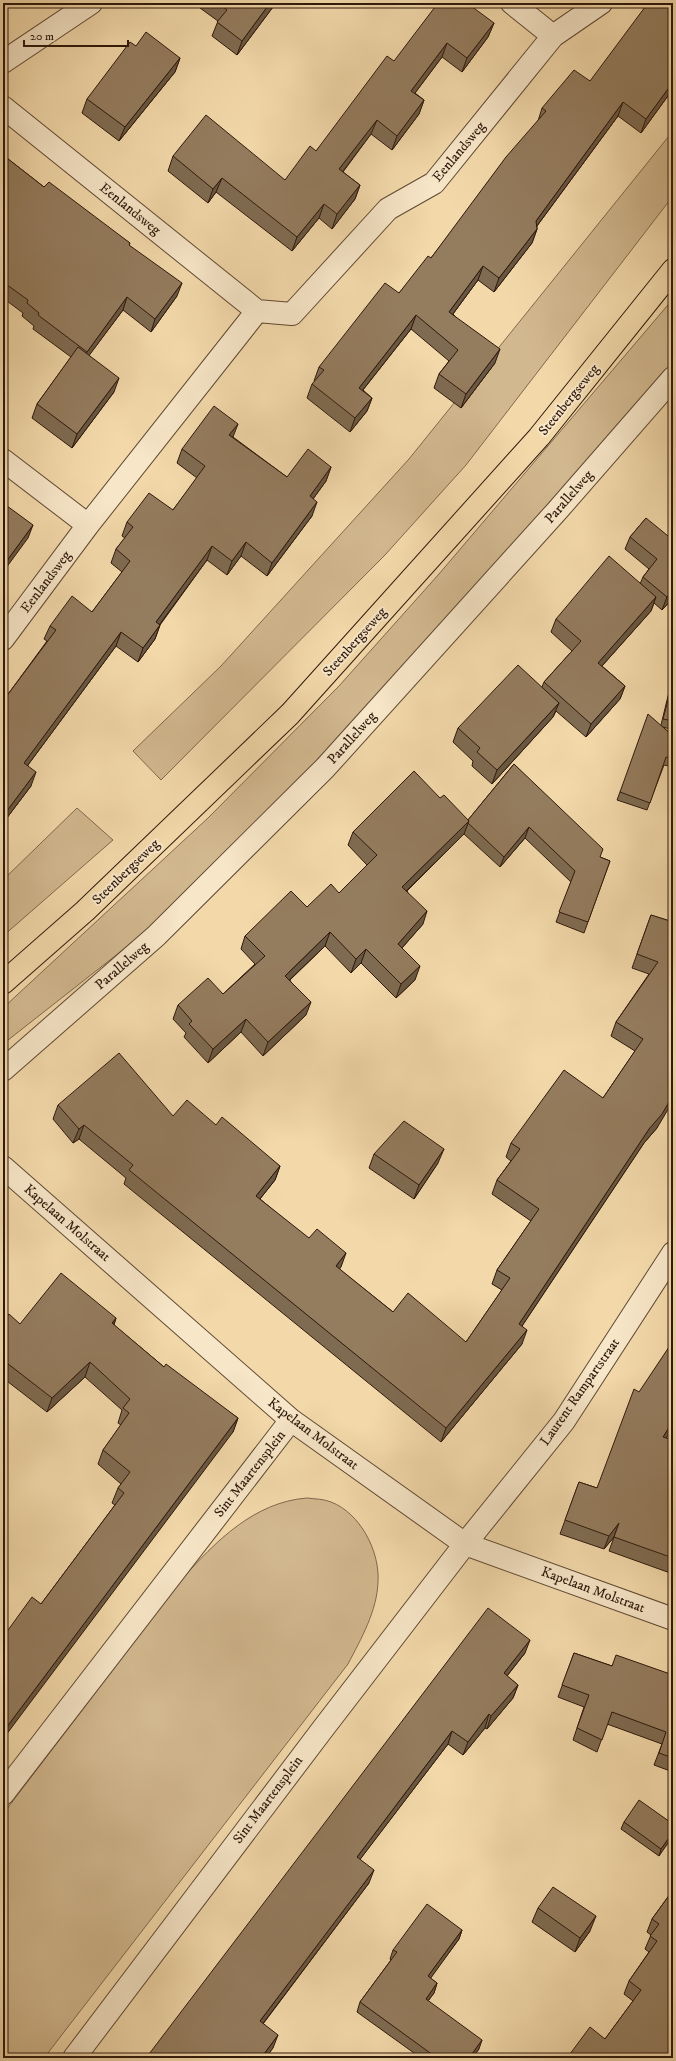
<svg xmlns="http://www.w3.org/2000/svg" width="676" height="2061" viewBox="0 0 676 2061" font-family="'IM FELL DW Pica',serif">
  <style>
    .green { fill: #d2b88f; stroke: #80684d }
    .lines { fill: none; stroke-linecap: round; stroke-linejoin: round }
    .minor-casing { stroke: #5f4833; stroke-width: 24 }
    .major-casing { stroke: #2e180b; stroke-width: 24 }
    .minor { stroke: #f7e6c8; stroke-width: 22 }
    .major { stroke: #f3d9aa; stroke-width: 22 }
    .wall { fill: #7f6b51; stroke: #2e180b }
    .shaded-wall { fill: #685742; stroke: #2e180b }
    .building { fill: #947c5e; stroke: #2e180b }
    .labels { text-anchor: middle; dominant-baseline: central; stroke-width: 4; stroke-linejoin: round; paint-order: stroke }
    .street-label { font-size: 14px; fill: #2e180b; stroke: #f7e6c8 }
  </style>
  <rect width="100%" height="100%" fill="#f3d9aa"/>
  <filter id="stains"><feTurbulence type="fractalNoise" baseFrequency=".005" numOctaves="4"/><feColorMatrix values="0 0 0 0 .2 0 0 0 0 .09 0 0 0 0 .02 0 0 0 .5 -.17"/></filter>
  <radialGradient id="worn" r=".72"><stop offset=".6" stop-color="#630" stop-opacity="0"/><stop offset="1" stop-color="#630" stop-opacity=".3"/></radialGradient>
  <path class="green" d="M673 131V196L466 465 385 555 161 780 133 751 221 666 409 459Z
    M673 299V362L468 600 369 711 196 889 115 956 3 1044V1008L208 818 339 686 439 574Z
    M77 808 113 840 3 936V880Z
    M307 1498C315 1499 324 1499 331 1502 360 1513 380 1551 378 1582 377 1611 361 1639 348 1664L44 2058H3V1814L182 1579C215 1542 254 1502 307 1498Z"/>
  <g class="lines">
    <g class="minor-casing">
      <path id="minor" d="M512 3 553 36
        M3 62 91 3
        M3 107 257 311 292 314 388 209 434 183 553 36 601 3
        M3 460 88 525
        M3 639 88 525 257 311
        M3 1070 156 936 325 768 556 512 673 378
        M3 1167 291 1420 465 1544 673 1619
        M3 1794 291 1420
        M74 2058 322 1730 465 1544 564 1421 673 1253"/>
    </g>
    <g class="major-casing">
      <path id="major" d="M3 983 85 911 290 714 539 437 673 270"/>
    </g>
    <use href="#minor" class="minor"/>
    <use href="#major" class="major"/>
  </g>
  <path class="wall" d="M202 3H274L273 7 237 55 212 36 218 21 200 8Z
    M673 3V89L641 133 618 116 537 226V229L532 243 494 292 478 280 453 314 495 363 461 408 434 388 439 374 449 361 411 329 363 390 372 398 367 411 350 432 307 398 312 384 315 381H314L319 367 399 293 431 258 538 121 542 108 590 81Z
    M494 23 488 37 462 72 442 57 415 93 424 100 419 114 392 150 371 134 343 172 360 185 355 199 332 229 319 218 292 251 216 192 208 203 168 171 173 156 285 180 316 151 394 61Z
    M136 46 180 58 175 72 119 141 82 113 87 99Z
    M3 155 44 187 130 243 129 245 177 296 151 332 123 310 89 355 114 392 72 448 32 418 37 404 71 357 33 329 34 326 22 316 23 313 3 298Z
    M233 437 287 477 331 467 326 481 313 499 312 516 267 576 241 556 227 575 207 560 160 625 155 639 138 662 116 646 28 765 31 786 3 823V701L47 641 44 639 50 626 92 612 122 572 111 563 116 549 125 538 122 536 127 522 173 510 197 478 177 463 182 449Z
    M646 518 673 598 662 610 654 603 651 611 602 666 625 686 620 699 586 737 556 711 553 717 492 784 472 766 473 761 453 742 458 728 542 687 544 682 572 651 551 632 556 619 640 584 643 577 649 569 625 549 630 537Z
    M671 689H673V730L663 727 673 736V767L664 765 647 810 617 800 620 792 661 725 668 696Z
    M514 764 600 857 610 861 584 933 556 922 571 882 525 838 500 867 464 834 407 891 423 924 402 948 415 980 396 998 361 963 351 973 325 946 290 980 306 1015 263 1056 241 1032 208 1063 184 1037 186 1033 173 1019 178 1005 223 994 255 964 241 949 245 936 339 893 367 865 348 845 353 832 440 798 468 820Z
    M651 915 673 922 657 1128 644 1143 522 1326V1344L441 1442 124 1184 126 1178 79 1139 73 1143 53 1119 58 1105 173 1116 216 1125 280 1166 275 1180 260 1199 341 1267 339 1269 393 1312 466 1342 502 1290 492 1284 497 1270 531 1221 492 1194 497 1180 511 1161 506 1157 511 1143 603 1098 635 1051 611 1036 616 1022 649 974 632 968Z
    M374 1154 438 1163 414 1199 369 1168Z
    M116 1318 114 1325 164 1367 238 1418 233 1432 41 1604 115 1505 112 1503 118 1488 121 1484 98 1464 103 1450 121 1425 118 1423 122 1410 85 1377 47 1412 3 1378V1322L20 1324Z
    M666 1438 673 1440V1574L609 1551 614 1537 604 1549 560 1534 579 1482 597 1488Z
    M525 1653 507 1676 518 1685 513 1698 487 1729 485 1728 463 1755 448 1744 360 1859 369 1883 263 2024 273 2048 146 2058Z
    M574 1653 612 1666 673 1675V1772L654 1765 662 1744 607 1724 597 1752 573 1740 584 1707 558 1697Z
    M624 1822 673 1824 659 1856 621 1829Z
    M673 1890V2058H567L605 2039 633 2001 624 1994 629 1981 649 1952 645 1949 651 1935 647 1932 652 1919Z
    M538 1908 590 1931 575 1952 532 1922Z
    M462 1930 459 1939 430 1978 437 1983 434 1993 428 2001 479 2049 472 2058H421L357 2012 360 2002 391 1960 390 1959 393 1950Z"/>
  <path class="shaded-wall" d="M270 3H274L273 7 237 55 242 41Z
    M494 23 488 37 462 72 467 58Z
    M447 43 442 57 406 105 411 91Z
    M180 58 175 72 119 141 125 127Z
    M673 82V89L641 133 646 119Z
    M424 100 419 114 392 150 397 136Z
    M623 102 618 116 531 234 536 221Z
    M377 120 371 134 334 183 339 169Z
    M222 178 216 192 208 203 213 189Z
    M360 185 355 199 332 229 337 214Z
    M324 204 319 218 292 251 297 237Z
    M537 229 532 243 494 292 499 278Z
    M483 266 478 280 444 326 449 312Z
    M182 283 177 296 151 332 155 319Z
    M127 297 123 310 82 365 87 352Z
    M416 315 411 329 354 401 359 388Z
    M500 349 495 363 461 408 466 394Z
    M119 378 114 392 72 448 77 434Z
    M372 398 367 411 350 432 355 418Z
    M238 424 233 437 229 435Z
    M331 467 326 481 305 510 310 496Z
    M317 502 312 516 267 576 272 563Z
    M33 525 28 538 3 572V566Z
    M246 542 241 556 227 575 232 561Z
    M212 546 207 560 151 636 156 622Z
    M673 590V598L662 610 667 597Z
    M656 597 651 611 593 676 598 663Z
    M160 625 155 639 138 662 143 648Z
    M121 632 116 646 19 777 24 763Z
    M625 686 620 699 586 737 591 724Z
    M559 703 553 717 492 784 497 770Z
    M36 772 31 786 3 823V816Z
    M469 821 464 834 397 900 402 887Z
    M529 827 525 838 500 867 504 857Z
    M427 911 423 924 394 957 398 944Z
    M330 932 325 946 280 989 285 976Z
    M366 949 361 963 351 973 356 959Z
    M420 966 415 980 396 998 401 984Z
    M311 1002 306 1015 263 1056 268 1042Z
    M246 1019 241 1032 208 1063 213 1049Z
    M673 1095V1101L657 1128 644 1143 514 1338 519 1324 649 1129Z
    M84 1125 79 1139 73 1143 79 1129Z
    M444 1149 438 1163 414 1199 419 1185Z
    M280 1166 275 1180 251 1210 256 1196Z
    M346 1253 341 1267 331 1280 336 1266Z
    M116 1318 111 1332 112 1323Z
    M527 1330 522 1344 441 1442 446 1428Z
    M90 1362 85 1377 47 1412 52 1398Z
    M238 1418 233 1432 3 1739V1732Z
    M673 1421V1428L658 1450 663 1437Z
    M619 1523 614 1537 604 1549 609 1536Z
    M530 1640 525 1653 499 1686 504 1673Z
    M518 1685 513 1698 487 1729 491 1716Z
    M489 1714 485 1728 463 1755 468 1742Z
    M452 1731 448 1744 352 1870 357 1857Z
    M673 1832V1836L659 1856 661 1849Z
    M374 1870 369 1883 255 2034 260 2021Z
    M596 1916 590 1931 575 1952 580 1938Z
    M462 1930 459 1939 425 1986 428 1976Z
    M437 1983 434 1993 422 2009 426 1999Z
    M278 2035 273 2048 266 2058H261Z
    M482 2040 479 2049 472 2058H469Z
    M673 2051V2058H668Z"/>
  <path class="building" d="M218 3H270L242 41 217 22 227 10Z
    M438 3H467L494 23 467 58 447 43 411 91 424 100 397 136 377 120 339 169 360 185 337 214 324 204 297 237 222 178 213 189 173 156 206 115 285 180 310 146 316 151 387 56 394 61Z
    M648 3H673V82L646 119 623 102 536 221 537 229 499 278 483 266 449 312 500 349 466 394 439 374 458 350 416 315 359 388 372 398 355 418 312 384 324 370 319 367 385 283 399 293 428 256 431 258 506 157 546 111 542 108 574 70 590 81Z
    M146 32 180 58 125 127 87 99 130 42 136 46Z
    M3 155 44 187 49 182 130 243 129 245 182 283 155 319 127 297 87 352 38 315 39 313 27 303 28 300 3 282Z
    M78 347 119 378 77 434 37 404Z
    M214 406 238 424 229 435 287 477 308 449 331 467 310 496 317 502 272 563 246 542 232 561 212 546 156 622 160 625 143 648 121 632 24 763 36 772 3 816V701L56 630 50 626 72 596 92 612 130 561 116 549 133 527 127 522 149 493 173 510 205 466 182 449Z
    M3 503 33 525 3 566Z
    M646 518 673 540V590L667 597 643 577 657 559 630 537Z
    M609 556 656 597 598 663 625 686 591 724 544 682 581 641 556 619Z
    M518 665 559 703 497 770 477 752 480 748 458 728Z
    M671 689H673V721L663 719Z
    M648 714 673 736V759L666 757 650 803 620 792Z
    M514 764 603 849 600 857 610 861 588 922 559 912 575 871 529 827 504 857 468 823 469 821 468 820Z
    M414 771 440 798 444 795 469 821 402 887 427 911 398 944 420 966 401 984 366 949 356 959 330 932 285 976 311 1002 268 1042 246 1019 213 1049 189 1024 192 1021 178 1005 208 978 223 994 265 956 245 936 291 891 307 907 331 884 339 893 377 855 353 832Z
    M651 915 673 922V1095L662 1114 649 1129 519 1324 527 1330 446 1428 129 1170 133 1165 84 1125 79 1129 58 1105 119 1053 173 1116 187 1100 216 1125 222 1117 280 1166 256 1196 309 1238 317 1229 346 1253 336 1266 393 1312 408 1293 466 1342 510 1278 497 1270 539 1209 497 1180 520 1149 511 1143 564 1070 603 1098 643 1039 616 1022 658 962 637 954Z
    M404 1121 444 1149 419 1185 374 1154Z
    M61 1273 116 1318 112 1323 164 1367 166 1364 238 1418 3 1732V1637L32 1597 41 1604 124 1493 118 1488 130 1472 103 1450 129 1413 123 1408 130 1399 90 1362 52 1398 3 1360V1322L9 1314 20 1324Z
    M673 1341V1421L663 1437 673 1440V1558L614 1537 619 1523 609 1536 565 1520 579 1482 597 1488 634 1389 639 1392Z
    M488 1608 530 1640 504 1673 518 1685 491 1716 489 1714 468 1742 452 1731 357 1857 374 1870 260 2021 278 2035 261 2058H146Z
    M574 1653 612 1666 616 1655 673 1675V1758L659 1753 666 1732 612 1712 602 1740 577 1728 589 1695 562 1685Z
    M639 1800 673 1824V1832L661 1849 624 1822Z
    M553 1887 596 1916 580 1938 538 1908Z
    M673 1890V2051L668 2058H567L590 2027 605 2039 641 1990 629 1981 657 1941 650 1936 659 1924 652 1919Z
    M427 1904 462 1930 428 1976 437 1983 426 1999 482 2040 469 2058H437L360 2002 397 1952 393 1950Z"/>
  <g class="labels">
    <g class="street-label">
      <text transform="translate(459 152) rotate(-50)">Eenlandsweg</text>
      <text transform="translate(130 209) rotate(39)">Eenlandsweg</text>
      <text transform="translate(569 400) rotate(-51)">Steenbergseweg</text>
      <text transform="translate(569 497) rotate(-49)">Parallelweg</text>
      <text transform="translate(46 582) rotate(-53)">Eenlandsweg</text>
      <text transform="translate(355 642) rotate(-48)">Steenbergseweg</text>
      <text transform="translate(352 738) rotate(-48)">Parallelweg</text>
      <text transform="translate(126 872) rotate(-44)">Steenbergseweg</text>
      <text transform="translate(122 966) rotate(-41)">Parallelweg</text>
      <text transform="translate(67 1223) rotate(41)">Kapelaan Molstraat</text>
      <text transform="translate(580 1392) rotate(-55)">Laurent Rampartstraat</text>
      <text transform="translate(313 1434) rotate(37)">Kapelaan Molstraat</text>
      <text transform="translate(250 1474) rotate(-52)">Sint Maartensplein</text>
      <text transform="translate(593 1590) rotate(20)">Kapelaan Molstraat</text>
      <text transform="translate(268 1800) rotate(-53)">Sint Maartensplein</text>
    </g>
  </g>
  <rect width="676" height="2061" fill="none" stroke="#f3d9aa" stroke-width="16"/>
  <rect x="4" y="4" width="668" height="2053" fill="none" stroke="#2e180b" stroke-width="2"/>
  <rect x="8" y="8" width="660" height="2045" fill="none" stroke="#2e180b"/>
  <path d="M24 40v6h104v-6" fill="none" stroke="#2e180b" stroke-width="2"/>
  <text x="30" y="40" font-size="12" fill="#2e180b" stroke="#f7e6c8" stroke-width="3" paint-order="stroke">20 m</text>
  <rect width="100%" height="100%" filter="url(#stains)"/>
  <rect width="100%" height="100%" fill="url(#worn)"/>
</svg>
